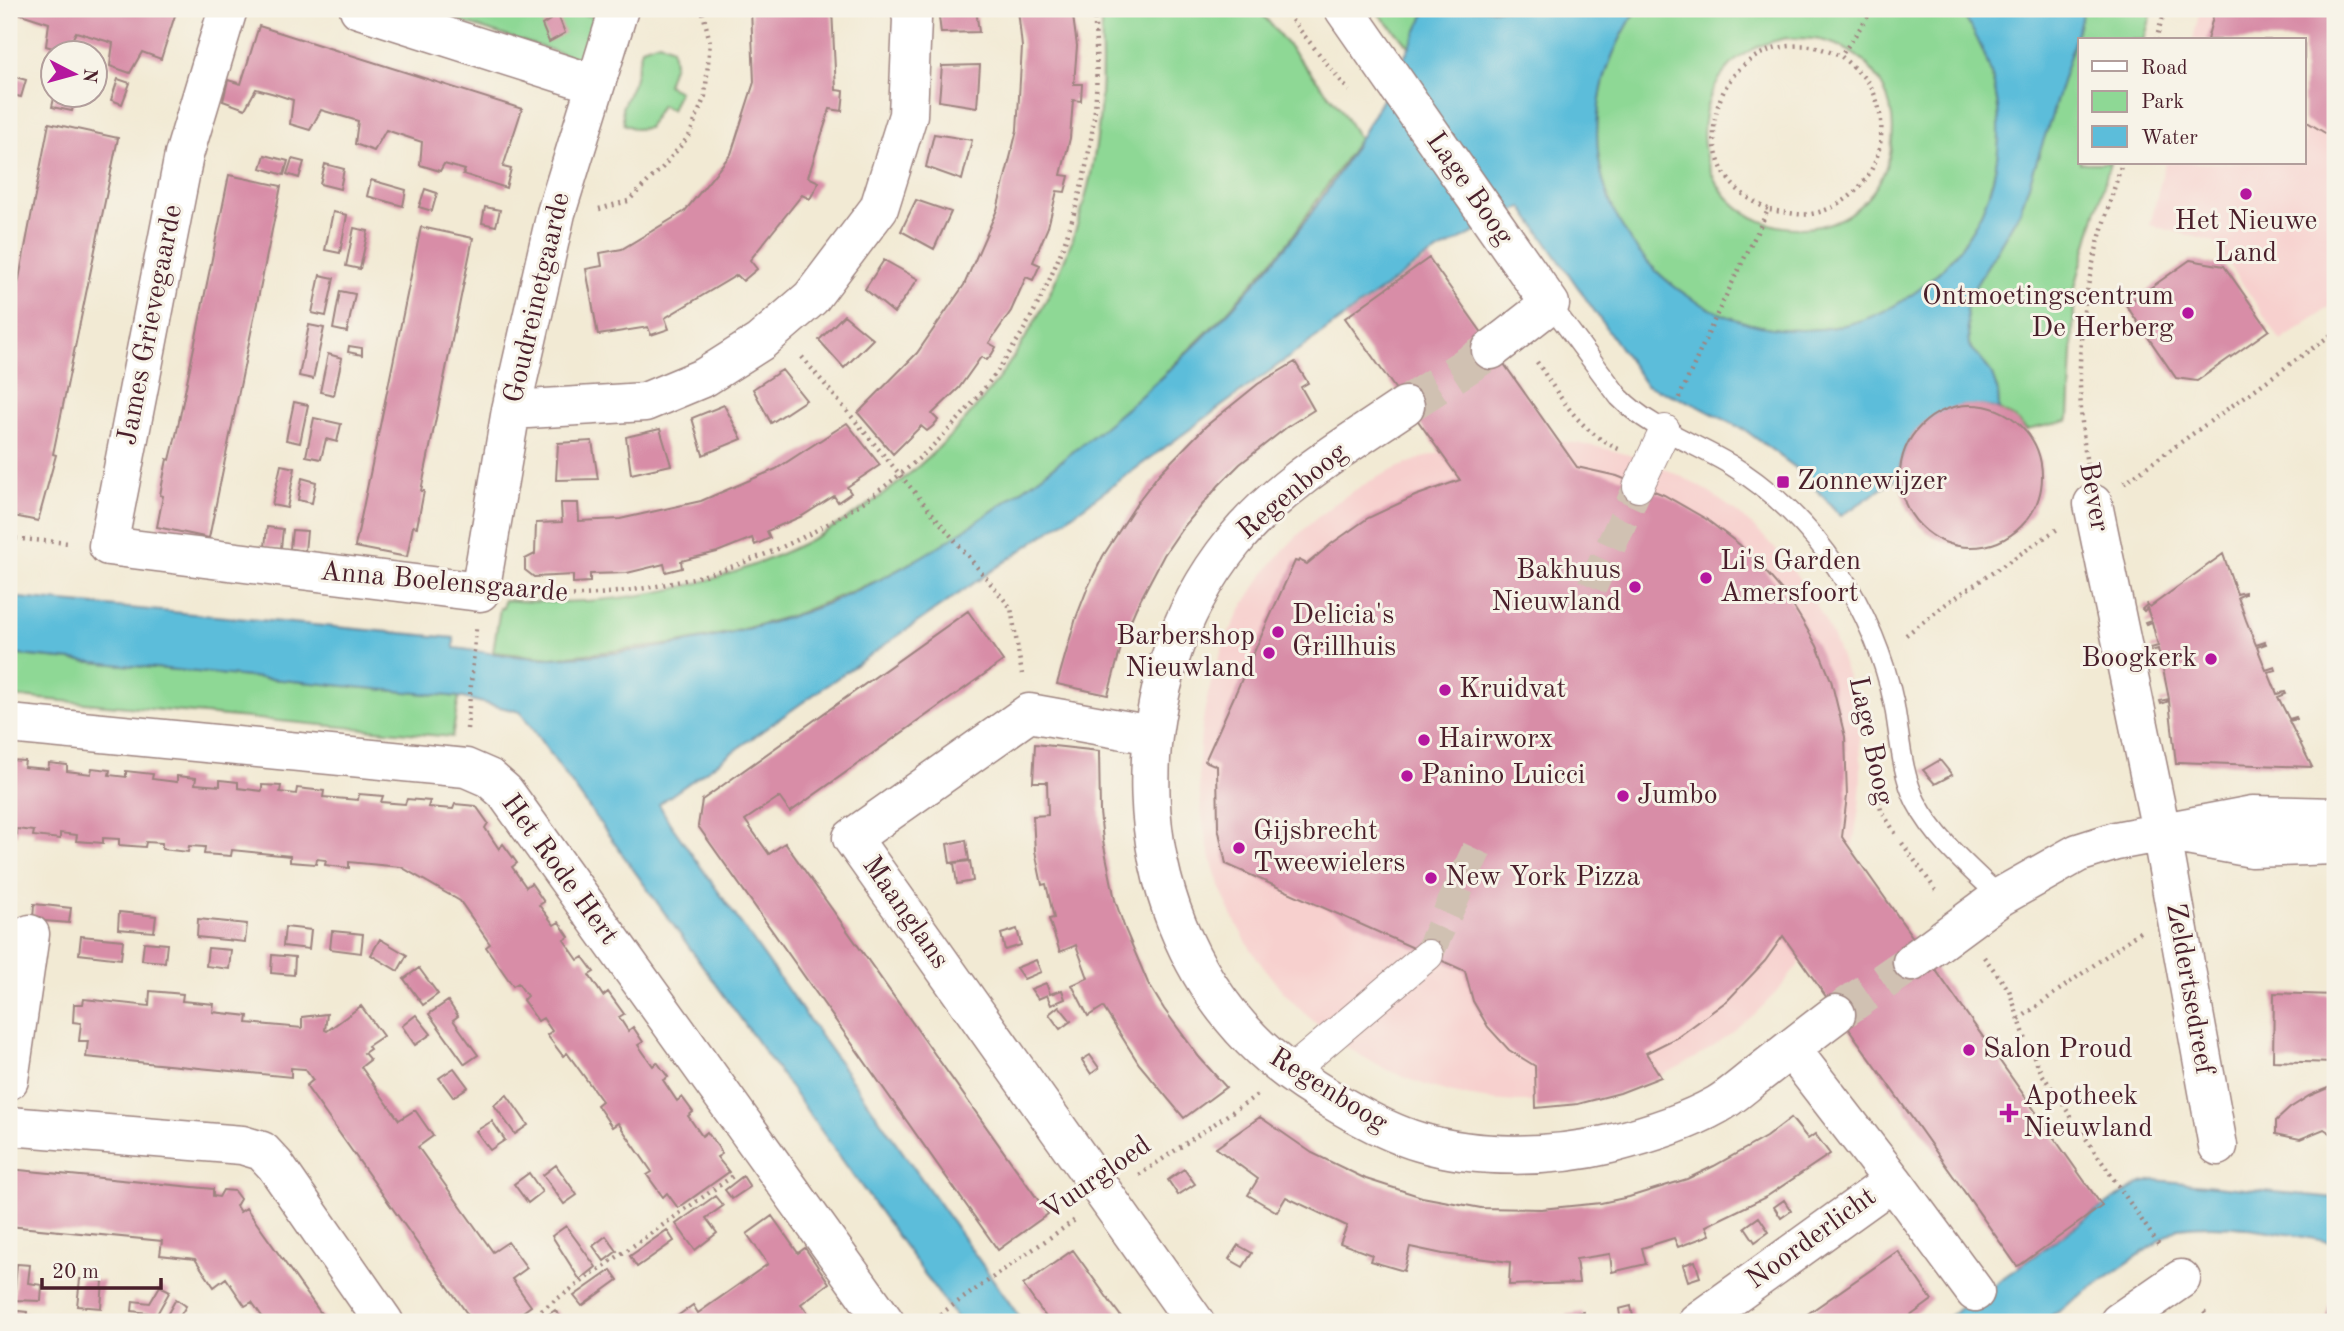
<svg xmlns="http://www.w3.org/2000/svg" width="2344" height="1331" viewBox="0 0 2344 1331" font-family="'Old Standard TT',serif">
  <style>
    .built { fill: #f7d0ce }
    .green { fill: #8ed895; stroke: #6c7c60; stroke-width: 2; fill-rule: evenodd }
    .water { fill: #5cbdda; stroke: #536e82; stroke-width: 2 }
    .building { fill: #d88da7 }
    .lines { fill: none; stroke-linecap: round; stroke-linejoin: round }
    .pedestrian-tunnel { stroke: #d0c1b2; stroke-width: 30; stroke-dasharray: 30 15; stroke-linecap: butt }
    .minor-tunnel { stroke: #d0c1b2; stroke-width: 38; stroke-dasharray: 38 19; stroke-linecap: butt }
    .service-casing { stroke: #9e8480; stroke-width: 22 }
    .pedestrian-casing { stroke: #9e8480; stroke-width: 32 }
    .minor-casing { stroke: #9e8480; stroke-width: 41 }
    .path { stroke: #9e8480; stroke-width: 4.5; stroke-dasharray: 2 5; stroke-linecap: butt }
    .service { stroke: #fff; stroke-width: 19 }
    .pedestrian { stroke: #fff; stroke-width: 30 }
    .minor { stroke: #fff; stroke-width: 38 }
    .poi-dot { fill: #b5179e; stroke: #f7f3e8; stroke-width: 2.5 }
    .labels { text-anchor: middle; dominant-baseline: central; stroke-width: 6; stroke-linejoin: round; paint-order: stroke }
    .street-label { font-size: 28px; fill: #4a1f2b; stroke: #f7f3e8 }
    .poi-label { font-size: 28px; fill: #4a1f2b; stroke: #f7f3e8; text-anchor: start }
  </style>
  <rect width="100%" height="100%" fill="#f7f3e8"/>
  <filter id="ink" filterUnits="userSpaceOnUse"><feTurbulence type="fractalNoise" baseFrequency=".0143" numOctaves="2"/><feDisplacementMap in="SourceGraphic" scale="14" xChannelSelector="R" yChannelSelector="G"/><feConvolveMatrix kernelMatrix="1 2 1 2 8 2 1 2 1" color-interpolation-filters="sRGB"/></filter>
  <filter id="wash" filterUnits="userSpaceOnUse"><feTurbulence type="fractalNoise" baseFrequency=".00686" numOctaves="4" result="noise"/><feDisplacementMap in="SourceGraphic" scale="28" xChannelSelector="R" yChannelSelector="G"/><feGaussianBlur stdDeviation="1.57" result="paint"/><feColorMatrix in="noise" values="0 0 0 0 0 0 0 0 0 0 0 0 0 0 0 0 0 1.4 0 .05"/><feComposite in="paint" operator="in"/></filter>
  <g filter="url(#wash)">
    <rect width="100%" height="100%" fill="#f2ead4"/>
    <path class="built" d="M2200 9H2335V303L2281 341 2214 242 2150 225 2165 163H2304V40H2193Z
      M1199 771a331 331 0 1 1 662 0a331 331 0 1 1-662 0Z"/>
    <path class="green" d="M420 9H568L597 18 583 60Z
      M1100 9H1258L1340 108 1359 139 1287 244 1227 312 1139 399 1076 452 945 544 881 579 848 593 794 615 732 632 673 644 551 658 493 652 500 608H503L504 600C766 621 1003 467 1081 213 1101 147 1105 77 1100 9Z
      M1374 9H1427L1410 47Z
      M1637 9H1959C1995 59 2008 119 1993 179 1982 224 1954 263 1917 291 1779 394 1576 279 1599 106 1603 70 1618 40 1637 9ZM1787 38C1803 38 1819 38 1834 44 1929 80 1902 226 1801 228 1775 229 1748 219 1729 199 1690 159 1696 87 1743 55 1757 45 1772 41 1787 38Z
      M2084 9H2153L2144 40H2080V163H2110L2075 287 2069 418 2068 421 2027 430 2013 417 1999 410 1998 392 1991 372 1969 345 1966 308 1973 290 2020 211 2051 118Z
      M659 42 672 48 674 63 667 85 679 91 671 110 661 105 648 128 635 129 624 124 622 108 634 81 642 48Z
      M9 654 459 697 452 737 9 696Z"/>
    <path class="water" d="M1427 9H1637C1618 40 1603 70 1599 106 1576 279 1779 394 1917 291 1954 263 1982 224 1993 179 2008 119 1995 59 1959 9H2084L2051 118 2020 211 1973 290 1966 308 1969 345 1991 372 1998 392 1999 410C1951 393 1901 425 1899 477L1841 516 1796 468 1745 430 1692 403 1646 385 1522 207 1424 259 1061 523 847 671 659 804 669 822 1023 1322H959L520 712 459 697 9 654V597L454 638V648C486 652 521 659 554 658 633 654 717 640 793 616 877 589 951 541 1022 490 1119 420 1212 338 1287 245 1341 178 1392 87 1427 9Z
      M2155 1180 2335 1198V1243C2284 1233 2230 1221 2178 1228L2042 1322H1941L2114 1199 2142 1183Z"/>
    <g id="blocks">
      <path class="building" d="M9 9H177L161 59 142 52 130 73 110 66 113 43 76 32 66 52 46 46 49 23 12 11 9 17Z
        M751 9H832L836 90 844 91 842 111 830 109 808 177 819 182 810 199 802 195 750 260 757 269 743 281 737 275 665 318 669 329 651 335 648 327 598 335 586 269 602 266 600 253 622 249 685 211 731 154 754 82Z
        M938 9H976L979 32 941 33Z
        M1018 9H1072L1077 46 1074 84H1082L1081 101 1073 100 1070 138 1061 175 1069 176 1065 192 1057 191 1048 227 1033 262 1040 265 1033 280 1026 277 1011 311 989 343 996 347 992 354 987 360 981 357 959 388 932 414 938 420 933 426 927 431 921 426 893 454 858 413 917 353 964 285 997 210 1017 130 1022 47Z
        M2215 9 2229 11 2230 9H2335V139L2304 120V40H2207Z
        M558 15 565 33 549 42 542 25Z
        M259 26 522 109 503 167 511 169 506 188 463 174 465 170 444 164 440 171 420 165 422 142 386 130 374 151 355 144 358 121 321 110 310 130 290 124 293 100 275 94 256 89 245 109 223 101 228 80 241 84Z
        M980 65 977 107 939 101 942 66Z
        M12 76 26 80 21 97 9 94Z
        M118 79 130 83 122 104 111 100Z
        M55 94 75 99 72 111 52 107Z
        M49 123 118 138 59 425 53 454 56 455 38 521 9 515V402L13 383 9 382V331Z
        M934 134 972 140 962 180 926 167Z
        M265 155 288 161 284 175 261 168Z
        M292 159 304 162 299 178 287 174Z
        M325 164 344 169 340 189 320 184Z
        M229 175 281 186 209 538 157 527 163 496 160 495 167 459 170 460 177 431Z
        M371 180 406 190 403 206 367 196Z
        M425 189 437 193 432 211 419 207Z
        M916 200 951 212 934 249 901 231Z
        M485 207 500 210 496 226 482 223Z
        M333 212 347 215 340 253 325 250Z
        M421 227 473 238 421 491H424L417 527 413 526 407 557 355 547Z
        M354 228 368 231 360 269 346 266Z
        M1429 258 1577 467 1617 476 1664 495 1706 519 1740 545 1766 572 1787 596 1803 622 1817 646 1831 680 1845 737 1847 796 1842 837 2102 1206 2020 1265 2017 1266 1783 936 1765 961 1728 1000 1678 1037 1646 1053 1661 1077 1620 1093 1578 1104 1536 1108 1535 1066 1509 1050 1488 1027 1473 1001 1465 971 1226 864 1218 827 1217 766 1205 761 1295 561 1298 562 1299 560 1307 564 1331 544 1368 518 1415 496 1460 480 1345 318Z
        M884 260 918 279 894 313 865 289Z
        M2190 260 2224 266 2269 330 2197 381 2176 378 2126 305Z
        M320 275 334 278 326 316 312 313Z
        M340 291 355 294 347 332 333 329Z
        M844 315 873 339 844 368 819 340Z
        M309 325 324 328 313 379 299 376Z
        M349 346 362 348V355L348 352Z
        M328 354 342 358 334 395 320 392Z
        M1295 362 1308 383 1301 387 1314 410 1287 427 1240 464 1219 485 1181 530 1164 555 1136 608 1124 636 1108 695 1057 684 1076 618 1088 587 1103 556 1139 500 1159 474 1206 426 1258 384Z
        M782 370 806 400 771 423 753 389Z
        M294 402 308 405 300 443 286 440Z
        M1900 476a71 71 0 1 1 142 0a71 71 0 1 1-142 0Z
        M724 405 742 439 703 455 692 418Z
        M314 418 341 424 337 442 326 439 321 459 306 456Z
        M847 423 880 465 847 487 851 493 838 502 834 496 802 516 767 531 770 538 755 545 752 538 717 552 681 561 682 568 666 572 664 564 627 573 590 574V582L573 583V575L534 577 525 570V559L535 554 536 523 562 522 561 503H578L579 521 620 519 701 501 776 469Z
        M660 429 671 465 631 474 626 437Z
        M592 441 598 479 556 480 558 443Z
        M281 465 295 468 287 508 272 505Z
        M302 478 316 482 312 503 298 500Z
        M267 527 283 529 281 548 265 547Z
        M292 530 307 531 305 551 290 549Z
        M2223 554 2237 594 2245 592V594L2238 597 2246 620 2256 645 2265 642 2266 644 2257 647 2266 670 2275 667 2276 670 2268 672 2277 694 2285 692 2286 694 2278 697 2289 719 2296 717 2297 719 2289 721 2312 767 2179 762V764H2176L2169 701 2161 704 2160 701 2169 699 2164 674 2158 649 2151 651V648L2158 646 2152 622 2146 624 2145 622 2151 620 2147 608 2144 611 2142 609 2147 605 2146 603 2150 607Z
        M968 611 1003 661 790 812 779 797 745 820 769 854 785 843 1048 1214 998 1250 698 826 702 800Z
        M1035 744 1099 751 1100 812 1103 841 1115 900 1125 929 1148 983 1164 1009 1199 1057 1226 1087 1184 1118 1139 1064 1103 1007 1088 1016 1072 985 1088 978 1076 945 1060 952 1049 919 1054 918 1046 884 1042 885 1035 851 1033 816 1048 815 1047 782H1033Z
        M9 760 25 761 24 767 48 769 49 763 67 765V771L91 774 92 768 110 770 109 775 126 777V771L153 774 152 779 177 782V776L196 778 195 784 220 786V780L238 782V788L262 791V785L281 786 280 792 296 794 297 788 324 791 323 797 358 800 359 794 383 796 381 802 405 804 407 799 430 801 428 807 453 809 455 804 476 806 488 823 485 828 499 849 503 844 517 863 512 867 526 887 531 883 544 902 539 905 554 925 559 922 569 937 564 940 578 960 583 957 594 972 589 975 603 996 608 992 624 1014 619 1017 628 1031 633 1027 643 1042 638 1045 653 1066 657 1062 668 1077 663 1080 677 1101 682 1097 693 1112 688 1116 702 1136 707 1132 718 1147 722 1154 717 1157 729 1172 678 1208 667 1193 663 1197 647 1175 652 1172 618 1123 612 1127 597 1105 602 1101 567 1053 563 1056 547 1035 552 1031 543 1018 538 1021 523 1000 527 996 518 983 513 986 499 966 486 947 490 944 460 901 401 867 349 862V868L325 865 326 860 317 859 316 864 290 862V856L232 850 231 856 204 854 205 847 189 846 188 852 162 849V843L146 842 145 847 119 845V839L103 838V843L76 841 77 835 60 833V839L33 836 34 831 17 829V835L9 834Z
        M1940 760 1952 775 1935 784 1923 770Z
        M966 840 969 860 950 863 947 844Z
        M970 861 973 881 957 884 954 863Z
        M34 904 71 908 69 923 33 920Z
        M119 912 156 916 154 932 118 929Z
        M198 919 247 924 245 942 197 937Z
        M285 927 311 930 309 949 283 946Z
        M1017 929 1021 945 1005 950 1001 934Z
        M332 931 363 934 361 953 330 949Z
        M81 936 123 940 121 959 79 954Z
        M380 939 407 955 398 971 371 955Z
        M144 942 167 944 165 962 142 960Z
        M208 948 231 950 229 969 206 966Z
        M272 955 295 957 294 975 271 973Z
        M1036 960 1041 972 1024 979 1016 968Z
        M419 968 438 994 423 1005 404 979Z
        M1046 983 1050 994 1062 990 1065 999 1051 1005 1047 995 1038 999 1031 989Z
        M150 991 183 994 182 1001 214 1004 213 1012 248 1016 247 1023 302 1028V1017L327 1014 325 1030 327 1031 361 1006 383 1036 368 1046 370 1049 364 1053 370 1060 361 1067 399 1120 415 1110 433 1136 418 1147 493 1252 508 1242 527 1268 512 1279 531 1306 509 1322H473L306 1086 313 1080 305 1069 291 1068V1077L86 1057 88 1041H79L81 1023 73 1022 74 1004H83L84 999 149 1006Z
        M2274 993 2335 995V1063L2273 1061Z
        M448 1001 458 1016 453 1020 478 1055 465 1064 429 1014Z
        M1059 1006 1071 1021 1060 1029 1049 1014Z
        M416 1015 431 1034 415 1045 402 1026Z
        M1090 1055 1099 1068 1091 1074 1082 1060Z
        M454 1068 468 1087 453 1097 439 1078Z
        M2335 1085V1136L2324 1129 2300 1139 2276 1134V1121L2290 1108 2309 1096Z
        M507 1095 528 1125 515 1134 494 1105Z
        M1260 1117 1312 1153 1366 1179 1422 1197 1481 1208 1541 1209 1601 1203 1629 1197 1687 1179 1714 1166 1766 1137 1791 1118 1808 1139 1815 1134 1830 1154 1766 1197 1706 1226 1710 1235 1678 1247 1674 1238 1642 1248 1646 1264 1612 1272 1610 1254 1576 1259 1579 1283 1509 1285 1510 1262 1443 1254 1410 1247 1404 1271 1370 1261 1372 1255 1340 1243 1347 1226 1286 1197 1277 1212 1248 1195 1258 1179 1216 1148Z
        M492 1121 505 1140 490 1150 476 1131Z
        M556 1165 577 1195 564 1204 543 1175Z
        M9 1169 213 1189V1196L219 1197 223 1190 234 1191 240 1199 236 1206 240 1212 246 1208 327 1322H266L252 1302 245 1306 226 1278 214 1287 195 1259 160 1255 162 1241 9 1226Z
        M1184 1169 1195 1184 1178 1195 1168 1180Z
        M529 1173 542 1192 528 1203 514 1184Z
        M743 1176 750 1187 732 1199 725 1190Z
        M715 1196 723 1206 706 1218 717 1233 695 1250 676 1224Z
        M1784 1200 1791 1211 1781 1218 1774 1207Z
        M772 1216 798 1253 805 1248 829 1283 801 1304 810 1316 801 1322H669L693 1305 698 1313 768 1264 747 1234Z
        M1759 1217 1769 1232 1755 1242 1745 1227Z
        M566 1226 596 1267 580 1280 552 1236Z
        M667 1230 674 1241 637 1267 630 1256Z
        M606 1236 617 1251 604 1261 593 1246Z
        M1238 1245 1252 1253 1243 1267 1229 1259Z
        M1073 1250 1111 1303 1125 1322H1050L1043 1313 1023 1285Z
        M1898 1251 1932 1300 1902 1322H1796Z
        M1695 1261 1700 1277 1688 1281 1683 1265Z
        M17 1264 30 1265 28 1283 42 1285 41 1301 14 1300Z
        M611 1270 618 1280 582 1306 574 1296Z
        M80 1279 103 1281 101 1308 77 1306Z
        M2334 1285 2335 1322H2325Z
        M160 1286 170 1291 157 1314 132 1311 133 1301 150 1303Z
        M176 1299 186 1306 177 1321 181 1318 184 1322H163Z
        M1631 1306 1634 1322H1621L1619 1309Z
        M9 1310 27 1312 26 1322H9Z
        M555 1310 563 1320 559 1322H538Z
        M1583 1312 1585 1322H1568L1566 1315Z
        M64 1316 115 1320 114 1322H63Z"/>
    </g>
  </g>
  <g filter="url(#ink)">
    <use href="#blocks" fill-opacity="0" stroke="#9e8480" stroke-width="2"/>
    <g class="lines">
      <path class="pedestrian-tunnel" d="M1592 587 1638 487
        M1428 955 1477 849"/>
      <path class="minor-tunnel" d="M1405 406 1491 350
        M1836 1014 1912 962"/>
      <g class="service-casing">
        <path id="service" d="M1550 304 1619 397C1650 429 1693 442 1731 465 1772 490 1811 528 1837 568 1864 610 1884 655 1894 704 1900 736 1901 772 1916 802 1936 840 1970 868 2000 897"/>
      </g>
      <g class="pedestrian-casing">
        <path id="pedestrian" d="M1638 487 1665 430
          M1289 1073 1428 955"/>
      </g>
      <g class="minor-casing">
        <path id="minor" d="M228 9 184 155 108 546 480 592 511 410 556 213 619 9
          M359 9 595 84
          M1344 9 1550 304 1491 350
          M1405 406C1346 446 1279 485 1233 542 1118 685 1122 906 1251 1039 1277 1066 1309 1087 1342 1106 1366 1120 1392 1134 1420 1142 1476 1159 1553 1158 1610 1144 1646 1135 1685 1123 1717 1105 1731 1097 1744 1085 1757 1075 1783 1055 1809 1034 1836 1014
          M511 410 645 402 705 377 760 342 811 298 879 208 908 115 912 19 910 9
          M2093 504 2161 831 2218 1146
          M9 724 466 768 489 778 505 792 885 1322
          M1152 735 1029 713 852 838 1195 1322
          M2187 836 2252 848 2335 845
          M1912 962 2000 897 2078 853 2116 841 2253 815 2335 817
          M9 1080 30 934
          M9 1126 242 1145 262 1151 275 1165 384 1322
          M1893 1181 1975 1292
          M1697 1322 1893 1181 1791 1049
          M2119 1322 2181 1279"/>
      </g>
      <path class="path" d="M1283 9 1349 91
        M2156 40 2165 9
        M599 209 628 201 662 168 689 136 705 96 710 42 702 9
        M1768 209C1753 202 1739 193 1729 180 1702 145 1713 86 1749 61 1766 48 1790 44 1810 46 1820 47 1831 53 1841 56
        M802 357 1011 608 1022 674
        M1537 362C1559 395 1580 433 1619 449
        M1679 398 1718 312 1768 210C1781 211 1798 216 1811 214 1870 203 1898 139 1871 87 1865 76 1850 65 1841 56L1873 9
        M2087 465C2079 412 2077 357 2085 304 2092 256 2108 209 2122 163
        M2124 483 2335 332
        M9 538 69 543
        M517 595C814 611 1063 408 1095 109 1098 76 1096 42 1094 9
        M1906 635 1950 601 2059 528
        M467 729 476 629
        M1877 794 1881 810 1897 836
        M1902 843 1938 893
        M1984 957 2009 990 2026 1040 2042 1074 2160 1247
        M2019 1019 2141 931
        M1139 1175 1257 1095
        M2204 1312 2212 1322
        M524 1322 733 1176
        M929 1322 1075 1220"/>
      <use href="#service" class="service"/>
      <use href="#pedestrian" class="pedestrian"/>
      <use href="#minor" class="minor"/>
    </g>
  </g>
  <g class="poi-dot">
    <circle cx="2246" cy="194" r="7"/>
    <circle cx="2188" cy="313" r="7"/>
    <rect x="1776" y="475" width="14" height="14" rx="3.5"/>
    <circle cx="1706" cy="578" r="7"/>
    <circle cx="1635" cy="587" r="7"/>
    <circle cx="1278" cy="632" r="7"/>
    <circle cx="1269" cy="653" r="7"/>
    <circle cx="2211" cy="659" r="7"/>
    <circle cx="1445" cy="690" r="7"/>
    <circle cx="1424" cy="740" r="7"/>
    <circle cx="1407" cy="776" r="7"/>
    <circle cx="1623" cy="796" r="7"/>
    <circle cx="1239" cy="848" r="7"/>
    <circle cx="1431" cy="878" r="7"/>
    <circle cx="1969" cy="1050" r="7"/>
    <path d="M2005.5 1102.5h7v7h7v7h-7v7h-7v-7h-7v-7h7z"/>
  </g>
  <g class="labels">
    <g class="street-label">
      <text transform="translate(1469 189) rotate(55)">Lage Boog</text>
      <text transform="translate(538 298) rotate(-77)">Goudreinetgaarde</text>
      <text transform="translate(151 325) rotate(-79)">James Grievegaarde</text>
      <text transform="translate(1293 492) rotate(-40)">Regenboog</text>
      <text transform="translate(2093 497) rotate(80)">Bever</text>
      <text transform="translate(444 583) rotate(5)">Anna Boelensgaarde</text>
      <text transform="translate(1870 741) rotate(78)">Lage Boog</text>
      <text transform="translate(559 870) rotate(54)">Het Rode Hert</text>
      <text transform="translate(905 913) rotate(55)">Maanglans</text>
      <text transform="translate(2189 989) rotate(80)">Zeldertsedreef</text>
      <text transform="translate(1328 1091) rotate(32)">Regenboog</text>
      <text transform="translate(1097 1179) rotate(-35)">Vuurgloed</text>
      <text transform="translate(1812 1239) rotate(-36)">Noorderlicht</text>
    </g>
    <g class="poi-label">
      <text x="2246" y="222" text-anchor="middle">Het Nieuwe<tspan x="2246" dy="32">Land</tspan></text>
      <text x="2174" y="297" text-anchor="end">Ontmoetingscentrum<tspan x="2174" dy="32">De Herberg</tspan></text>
      <text x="1797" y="482">Zonnewijzer</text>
      <text x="1720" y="562">Li's Garden<tspan x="1720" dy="32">Amersfoort</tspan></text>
      <text x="1621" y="571" text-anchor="end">Bakhuus<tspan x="1621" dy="32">Nieuwland</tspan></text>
      <text x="1292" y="616">Delicia's<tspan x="1292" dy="32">Grillhuis</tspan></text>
      <text x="1255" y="637" text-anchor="end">Barbershop<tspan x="1255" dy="32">Nieuwland</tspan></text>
      <text x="2197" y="659" text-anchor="end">Boogkerk</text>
      <text x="1459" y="690">Kruidvat</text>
      <text x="1438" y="740">Hairworx</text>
      <text x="1421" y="776">Panino Luicci</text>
      <text x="1637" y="796">Jumbo</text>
      <text x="1253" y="832">Gijsbrecht<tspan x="1253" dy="32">Tweewielers</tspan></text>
      <text x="1445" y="878">New York Pizza</text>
      <text x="1983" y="1050">Salon Proud</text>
      <text x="2023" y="1097">Apotheek<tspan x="2023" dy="32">Nieuwland</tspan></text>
    </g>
  </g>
  <rect width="2344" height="1331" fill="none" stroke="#f7f3e8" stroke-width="35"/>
  <rect x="2078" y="38" width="228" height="126" fill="#f7f3e8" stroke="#b29e9c" stroke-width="2"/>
  <rect x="2092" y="61" width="35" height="10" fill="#ffffff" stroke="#b29e9c" stroke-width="2"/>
  <text x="2141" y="74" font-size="21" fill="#4a1f2b">Road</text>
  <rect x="2092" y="91" width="35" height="21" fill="#8ed895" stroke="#b29e9c" stroke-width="2"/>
  <text x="2141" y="108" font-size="21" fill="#4a1f2b">Park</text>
  <rect x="2092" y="126" width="35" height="21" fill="#5cbdda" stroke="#b29e9c" stroke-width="2"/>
  <text x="2141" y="144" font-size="21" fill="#4a1f2b">Water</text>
  <g transform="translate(74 74) rotate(96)"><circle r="33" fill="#f7f3e8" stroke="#b29e9c" stroke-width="2"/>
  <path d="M0-5L12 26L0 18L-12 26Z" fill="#b5179e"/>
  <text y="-10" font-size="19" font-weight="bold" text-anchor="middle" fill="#4a1f2b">N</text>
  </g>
  <path d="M42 1278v10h119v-10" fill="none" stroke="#4a1f2b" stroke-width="3.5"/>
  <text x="52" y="1278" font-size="21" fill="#4a1f2b" stroke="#f7f3e8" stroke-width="5" paint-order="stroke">20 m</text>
</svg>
